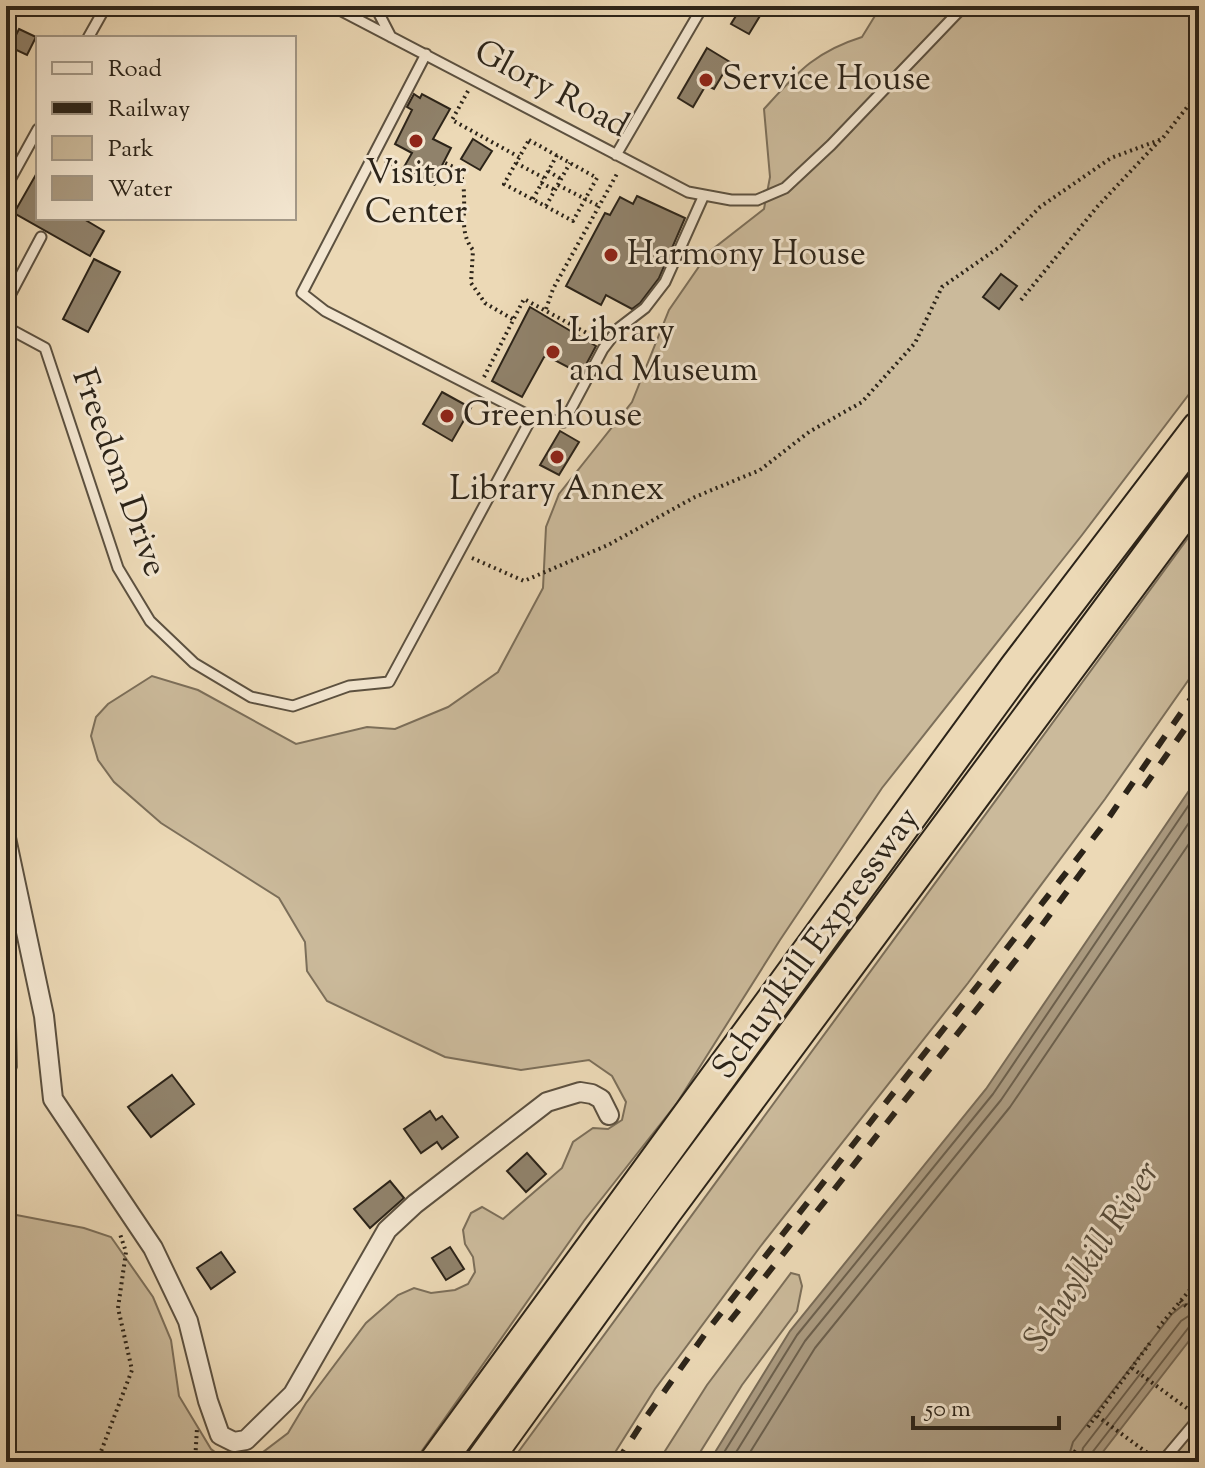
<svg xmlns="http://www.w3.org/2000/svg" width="1205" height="1468" viewBox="0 0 1205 1468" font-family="'Sorts Mill Goudy',serif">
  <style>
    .green { fill: #cbba9b; stroke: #7c6f5a; stroke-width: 2 }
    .water { fill: #ab9b81; stroke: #786b57; stroke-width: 2 }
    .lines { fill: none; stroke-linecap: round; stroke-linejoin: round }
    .shore { stroke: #6c604d; stroke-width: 2 }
    .building { fill: #90826b; stroke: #2c2419; stroke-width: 2 }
    .service-casing { stroke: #5c5140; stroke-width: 13 }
    .minor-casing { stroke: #5c5140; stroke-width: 22 }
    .motorway-casing { stroke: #2c2419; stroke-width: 38 }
    .path { stroke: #2c2419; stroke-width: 4; stroke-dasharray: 2 4; stroke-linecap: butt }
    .service { stroke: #f3e6d0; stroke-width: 9 }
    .minor { stroke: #f3e6d0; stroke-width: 18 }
    .motorway { stroke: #ecd9b6; stroke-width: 34 }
    .rail { stroke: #2c2419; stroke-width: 6; stroke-dasharray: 14 14; stroke-linecap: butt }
    .poi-dot { fill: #8f2418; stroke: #f3e6d0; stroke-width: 3 }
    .labels { text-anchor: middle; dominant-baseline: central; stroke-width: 6; stroke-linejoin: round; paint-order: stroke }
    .poi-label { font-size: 34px; fill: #2c2419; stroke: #f3e6d0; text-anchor: start }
    .street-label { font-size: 34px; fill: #2c2419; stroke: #f3e6d0 }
    .water-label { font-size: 36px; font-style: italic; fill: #584e3d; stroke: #f3e6d0 }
  </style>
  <rect width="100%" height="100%" fill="#ecd9b6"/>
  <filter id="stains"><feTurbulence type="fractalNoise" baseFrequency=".0025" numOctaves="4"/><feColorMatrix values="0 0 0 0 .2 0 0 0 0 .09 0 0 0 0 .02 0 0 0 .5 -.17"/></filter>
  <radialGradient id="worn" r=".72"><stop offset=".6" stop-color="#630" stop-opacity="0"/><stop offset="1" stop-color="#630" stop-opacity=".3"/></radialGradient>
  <path class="green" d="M881 6H1199V381L1082 535 882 788 780 940 677 1103 584 1221 414 1462H239L259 1455 288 1433 306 1403 366 1323 398 1295 414 1288 431 1293 455 1290 468 1284 475 1272 473 1257 465 1244 463 1230 471 1213 482 1207 503 1219 562 1168 573 1142 593 1128 608 1129 622 1120 626 1102 612 1076 589 1060 521 1070 445 1057 327 1001 307 971 305 942 279 898 161 823 114 782 98 760 91 736 96 717 108 704 152 676 198 690 296 744 367 727 395 729 448 707 498 672 543 588 546 527 559 494 632 402 669 310 709 252 764 209 770 177 764 109C797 73 814 52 862 37Z
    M1199 523V665L1105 799 968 983 760 1247 655 1389 609 1462H511Z
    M6 957 15 987 17 1067 6 1095Z
    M6 1213 84 1228 111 1237 153 1297 171 1340 179 1396 211 1449 228 1462H6Z
    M791 1273 799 1275 802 1286 797 1311 742 1385 694 1462H658L707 1385Z
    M1199 1329V1462H1088L1164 1367Z"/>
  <path class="water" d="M1199 776V1328L1095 1462H709L790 1331 986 1089Z"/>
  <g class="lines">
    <path class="shore" d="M718 1462 797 1335 993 1094 1199 790
      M730 1462 805 1341 1001 1100 1199 808
      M744 1462 815 1348 1010 1107 1199 829
      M1067 1462 1073 1442 1172 1314 1183 1305 1199 1301
      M1080 1462 1083 1448 1181 1321 1190 1315 1199 1313
      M1090 1462 1091 1454 1189 1327 1199 1324"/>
  </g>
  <path class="building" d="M742 6H766L749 34 731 24Z
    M19 29 36 37 27 55 10 47Z
    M707 48 730 62 714 89 706 85 693 107 678 98Z
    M414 94 420 98 422 94 450 109 433 139 451 148 433 183 404 167 412 153 395 144 412 110 407 107Z
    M473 139 492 151 480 170 461 159Z
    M38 171V218H82L104 231 90 256 14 213Z
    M637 196 685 218 659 278 640 303 632 309 606 295 601 305 566 286 605 213 610 215 620 197 633 204Z
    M94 259 120 272 88 332 63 319Z
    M1001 274 1017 286 999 309 983 297Z
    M530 307 596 346 581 374 547 356 544 357 522 397 492 381Z
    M442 392 471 408 452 441 423 424Z
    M560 431 579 442 559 475 540 465Z
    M172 1075 194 1104 151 1137 128 1107Z
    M430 1111 436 1120 442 1116 458 1137 442 1149 437 1142 421 1153 404 1129Z
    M527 1153 546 1174 526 1192 507 1171Z
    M390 1181 404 1198 370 1228 354 1209Z
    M450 1247 464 1269 446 1280 432 1258Z
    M221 1252 235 1272 211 1289 197 1268Z"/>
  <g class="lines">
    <g class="service-casing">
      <path id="service" d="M332 6 688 192 731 200H757L785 188 831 145 964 6
        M375 6 391 37
        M88 38 106 6
        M426 54 302 293 325 311 532 417
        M616 155 703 6
        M6 187 38 129
        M6 303 41 237
        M6 327 45 348 118 568 150 621 194 663 251 697 293 706 349 686 389 682 532 417 564 422 603 349 619 328 645 308 665 282 704 195
        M1162 1462 1199 1418"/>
    </g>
    <g class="minor-casing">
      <path id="minor" d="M6 838 44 1016 53 1099 153 1248 188 1321 208 1401 220 1435 234 1442 246 1440 293 1394 387 1230 415 1204 547 1102 580 1092 592 1094 601 1099 609 1115"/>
    </g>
    <g class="motorway-casing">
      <path id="motorway" d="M437 1462 1017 668 1199 429
        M483 1462 665 1210 1199 490"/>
    </g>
    <path class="path" d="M468 91 452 120 519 157
      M529 140 597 178 573 221 504 184Z
      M385 161 434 184 445 163 460 170C462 178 464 187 464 195 465 215 460 234 473 250L471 283 485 303 514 320
      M516 163 544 178
      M548 171 561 179
      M541 183 555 190
      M558 185 599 206
      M533 199 557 155
      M546 206 570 163
      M1021 300 1097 207 1160 140
      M546 309 553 289 618 172
      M484 377 524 299 594 337
      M472 558 524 581 608 545 695 497 760 470 809 432 862 402 915 343 942 287 1001 246 1040 207 1111 158 1162 139 1199 92
      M1180 1301 1199 1317
      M1158 1328 1199 1279
      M1132 1368 1188 1409
      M1097 1416 1153 1457
      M1088 1427 1150 1343
      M97 1462 132 1370 118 1308 126 1252 120 1234
      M195 1462 197 1428
      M1068 1462 1076 1450"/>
    <use href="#service" class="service"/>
    <use href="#minor" class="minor"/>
    <use href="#motorway" class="motorway"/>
    <path class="rail" d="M1144 787 1199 709
      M730 1321 1019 956 1092 858
      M617 1462 644 1420 710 1327 1105 823 1199 687"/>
  </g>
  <g class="poi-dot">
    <circle cx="706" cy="80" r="8"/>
    <circle cx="416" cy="141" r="8"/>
    <circle cx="611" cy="255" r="8"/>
    <circle cx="553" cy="352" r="8"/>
    <circle cx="447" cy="416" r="8"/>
    <circle cx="557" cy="457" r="8"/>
  </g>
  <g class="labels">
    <g class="poi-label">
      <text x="722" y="80">Service House</text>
      <text x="416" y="174" text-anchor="middle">Visitor<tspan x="416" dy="39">Center</tspan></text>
      <text x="627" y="255">Harmony House</text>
      <text x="569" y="332">Library<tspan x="569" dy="39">and Museum</tspan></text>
      <text x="463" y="416">Greenhouse</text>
      <text x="557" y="490" text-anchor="middle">Library Annex</text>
    </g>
    <g class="street-label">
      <text transform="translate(551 90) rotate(28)">Glory Road</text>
      <text transform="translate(118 473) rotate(70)">Freedom Drive</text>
      <text transform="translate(817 944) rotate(-54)">Schuylkill Expressway</text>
    </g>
    <g class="water-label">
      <text transform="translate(1093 1257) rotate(-57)">Schuylkill River</text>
    </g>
  </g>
  <rect width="1205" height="1468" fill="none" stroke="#ecd9b6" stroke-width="32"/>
  <rect x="8" y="8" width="1189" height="1452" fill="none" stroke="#2c2419" stroke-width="4"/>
  <rect x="16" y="16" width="1173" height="1436" fill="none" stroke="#2c2419" stroke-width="2"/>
  <rect x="36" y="36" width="260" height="184" fill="#f3e6d0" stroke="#a39887" stroke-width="2"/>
  <rect x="52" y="62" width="40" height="12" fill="#f3e6d0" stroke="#a39887" stroke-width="2"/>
  <text x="108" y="76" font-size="24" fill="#2c2419">Road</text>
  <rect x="52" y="102" width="40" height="12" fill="#2c2419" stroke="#a39887" stroke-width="2"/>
  <text x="108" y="116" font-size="24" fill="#2c2419">Railway</text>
  <rect x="52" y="136" width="40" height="24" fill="#cbba9b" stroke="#a39887" stroke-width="2"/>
  <text x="108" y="156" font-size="24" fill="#2c2419">Park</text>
  <rect x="52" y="176" width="40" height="24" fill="#ab9b81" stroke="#a39887" stroke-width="2"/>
  <text x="108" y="196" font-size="24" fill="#2c2419">Water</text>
  <path d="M913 1416v12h146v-12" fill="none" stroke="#2c2419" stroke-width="4"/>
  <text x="925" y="1416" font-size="24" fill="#2c2419" stroke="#f3e6d0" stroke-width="6" paint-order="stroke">50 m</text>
  <rect width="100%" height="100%" filter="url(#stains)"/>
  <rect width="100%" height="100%" fill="url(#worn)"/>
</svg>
